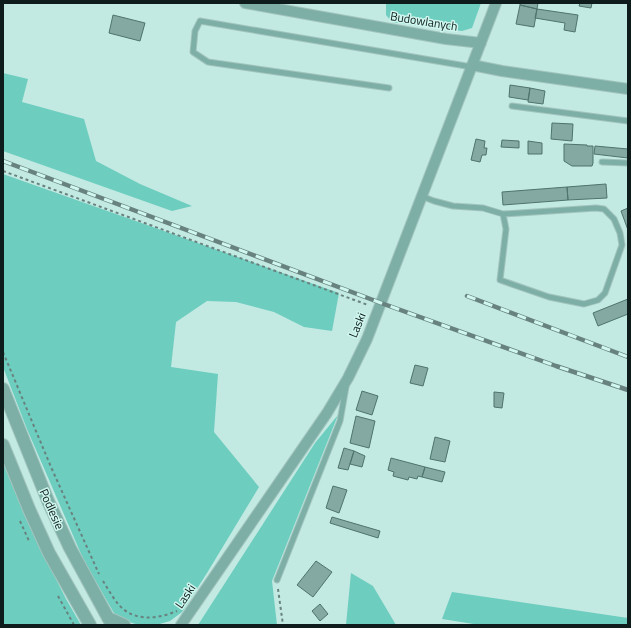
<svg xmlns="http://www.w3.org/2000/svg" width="631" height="628" viewBox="0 0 631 628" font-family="'Titillium Web',sans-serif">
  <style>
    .green { fill: #6dcdbf }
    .building { fill: #83a9a2; stroke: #4f736d }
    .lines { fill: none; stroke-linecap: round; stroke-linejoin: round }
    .service-casing { stroke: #a2c4be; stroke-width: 7 }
    .minor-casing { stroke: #a2c4be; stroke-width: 12 }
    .tertiary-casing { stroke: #a2c4be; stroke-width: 14 }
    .path { stroke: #68837f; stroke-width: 2; stroke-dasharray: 3 3; stroke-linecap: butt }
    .service { stroke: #7dafa6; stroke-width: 5 }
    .minor { stroke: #7dafa6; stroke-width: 10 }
    .tertiary { stroke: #7dafa6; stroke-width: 12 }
    .rail-casing { stroke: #68837f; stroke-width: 4.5 }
    .rail { stroke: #cff7ef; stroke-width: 3; stroke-dasharray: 9; stroke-linecap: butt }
    .labels { text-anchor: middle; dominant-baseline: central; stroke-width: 3; stroke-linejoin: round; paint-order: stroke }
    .street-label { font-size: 12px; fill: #0e1d1b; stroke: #cff7ef }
  </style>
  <rect width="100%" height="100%" fill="#c2e9e2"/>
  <path class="green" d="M386 3H481L472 28 462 31 392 22 386 15Z
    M3 73 28 79 22 102 84 119 96 161 140 184 192 206 172 211 3 151Z
    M3 174 339 293 332 331 304 327 274 312 236 302 207 301 176 322 171 367 218 374 214 432 259 487 207 573 182 612 170 621 156 625H139L129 622 114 613 85 563 27 429 3 367Z
    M338 415 272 581 277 625H198L315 443Z
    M3 463 28 523 66 599 81 625H3Z
    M351 573 373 586 396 625H346Z
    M452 592 628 618V625H480L442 619Z"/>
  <path class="building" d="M520 3H538L537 9 520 5Z
    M580 3H592L591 8 579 6Z
    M520 5 537 9 534 27 516 24Z
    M537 9 578 15 575 32 564 30 565 23 535 18Z
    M113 15 145 23 140 41 109 33Z
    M510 85 530 88 528 100 509 97Z
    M530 88 545 91 543 104 528 102Z
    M552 123 573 124 572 141 551 139Z
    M476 139 485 141 484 148H487L486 155H482L480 162 471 160Z
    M502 140 519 141V148L501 147Z
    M528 141 542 143V154H528Z
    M564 144 587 145V146H593V163L592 166H572L564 161Z
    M595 146 628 149V158L594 154Z
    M606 184 607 198 568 200 567 187Z
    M567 187 568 200 503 205 502 192Z
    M628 208V230L621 211Z
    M628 299V314L598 326 593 313Z
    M415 365 428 368 423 386 410 383Z
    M362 391 378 396 372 415 356 410Z
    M494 392 504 393 502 408 494 407Z
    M356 416 375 421 369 448 350 443Z
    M435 437 450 441 445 462 430 459Z
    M344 448 354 451 348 470 338 468Z
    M354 451 365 456 362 467 350 464Z
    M391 458 425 467 422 477 418 476 417 479 409 477 408 480 393 476 394 472 388 470Z
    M425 467 445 472 442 482 422 477Z
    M333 486 347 490 339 513 326 508Z
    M332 517 380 531 378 538 330 523Z
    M316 561 332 572 313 597 297 585Z
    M320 604 328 614 320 621 312 611Z"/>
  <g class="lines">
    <g class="service-casing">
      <path id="service" d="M389 88 208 62 193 52 195 31 200 21 472 67
        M512 106 628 121
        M602 162 628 163
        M421 196 434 201 453 206 483 208 503 214 596 208 604 209 614 219 620 233 622 245 605 293 598 300 584 304 549 297 500 280 506 229 503 214
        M277 580 340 421 346 387"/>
    </g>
    <g class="minor-casing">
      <path id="minor" d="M245 3 446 39 481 43
        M472 65 502 71 628 89
        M181 625 327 413 348 378 367 339 496 3"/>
    </g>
    <g class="tertiary-casing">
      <path id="tertiary" d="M3 389 48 501 70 548 112 625
        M3 445 29 509 49 553 90 625
        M108 618 124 625"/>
    </g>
    <path class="path" d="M3 171 368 305
      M3 352 51 467 99 574
      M20 521 29 541
      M103 581C108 589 113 598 119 605 134 622 158 619 177 611
      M278 589 283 625
      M58 596 74 625"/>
    <use href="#service" class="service"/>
    <use href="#minor" class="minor"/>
    <use href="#tertiary" class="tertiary"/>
    <g class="rail-casing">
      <path id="rail" d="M3 161 381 303 556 366 628 390
        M467 296 628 357"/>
    </g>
    <use href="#rail" class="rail"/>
  </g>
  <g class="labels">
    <g class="street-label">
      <text transform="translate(424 21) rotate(9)">Budowlanych</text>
      <text transform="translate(357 325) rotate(-68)">Laski</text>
      <text transform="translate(52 509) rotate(66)">Podlesie</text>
      <text transform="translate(185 596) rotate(-56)">Laski</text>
    </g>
  </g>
  <rect width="631" height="628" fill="none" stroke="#0e1d1b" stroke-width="8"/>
</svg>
